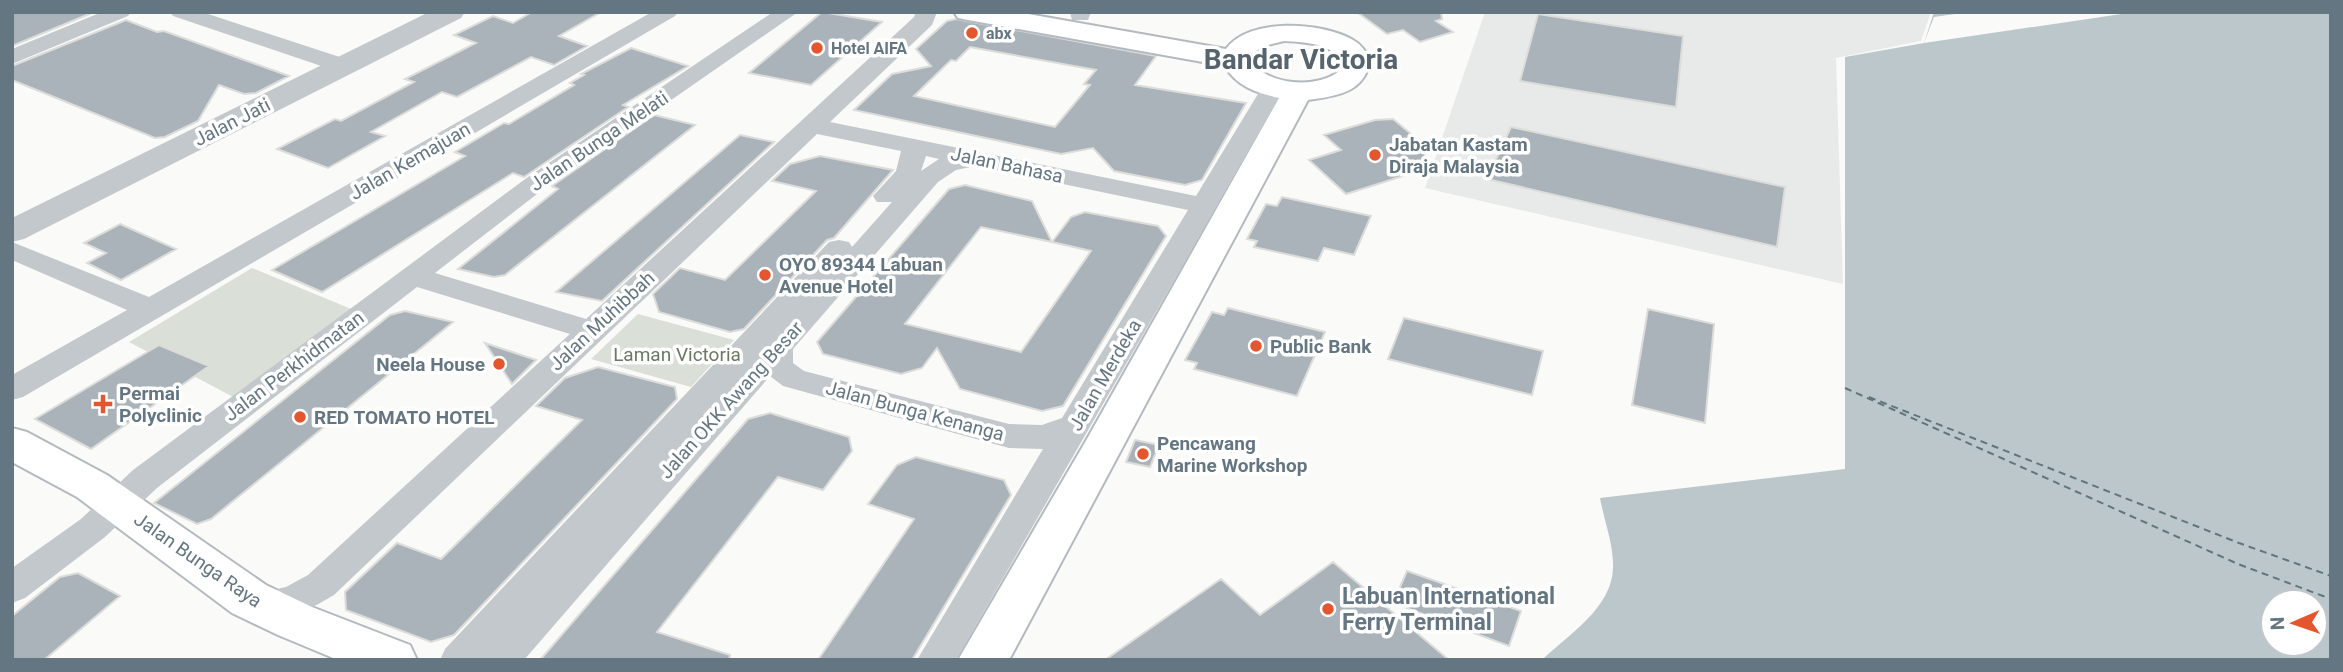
<svg xmlns="http://www.w3.org/2000/svg" width="2343" height="672" viewBox="0 0 2343 672" font-family="Roboto,sans-serif">
  <style>
    .built { fill: #e8e9e9 }
    .green { fill: #dadfd7 }
    .water { fill: #bbc7cb; fill-rule: evenodd }
    .pier { fill: #fafaf8 }
    .lines { fill: none; stroke-linecap: round; stroke-linejoin: round }
    .ferry { stroke: #60757c; stroke-width: 2; stroke-dasharray: 7 5; stroke-linecap: butt }
    .building { fill: #aab3b9; stroke: #dcdcda; stroke-width: 2; fill-rule: evenodd }
    .secondary-casing { stroke: #b3babf; stroke-width: 4 }
    .minor { fill: #c3c8cc; fill-rule: evenodd }
    .tertiary { fill: #c3c8cc; fill-rule: evenodd }
    .secondary { fill: #fff; fill-rule: evenodd }
    .poi-dot { fill: #e4572e; stroke: #fff; stroke-width: 2.5 }
    .labels { text-anchor: middle; dominant-baseline: central; stroke-width: 7; stroke-linejoin: round; paint-order: stroke }
    .far-poi-label { font-size: 16px; font-weight: bold; fill: #657683; stroke: #fff; text-anchor: start }
    .street-label { font-size: 19px; fill: #657683; stroke: #fff }
    .poi-label { font-size: 19px; font-weight: bold; fill: #657683; stroke: #fff; text-anchor: start }
    .park-label { font-size: 19px; fill: #687a64; stroke: #fff }
    .near-poi-label { font-size: 23px; font-weight: bold; fill: #657683; stroke: #fff; text-anchor: start }
    .far-town-label { font-size: 28px; font-weight: bold; fill: #57646e; stroke: #fff }
  </style>
  <rect width="100%" height="100%" fill="#fafaf8"/>
  <path class="built" d="M1485 12H1931L1921 41 1836 58 1843 284 1425 188Z"/>
  <path class="green" d="M252 268 356 311 239 400 129 342Z
    M638 314 734 340 691 387 591 359Z"/>
  <path class="water" d="M1934 12H2331V660H1542C1569 634 1612 608 1613 568 1614 546 1604 520 1600 498L1845 469V57L1924 43ZM2273 602H2315V644H2273Z"/>
  <path class="pier" d="M1969 12H2135L1924 43 1934 17Z"/>
  <g class="lines">
    <path class="ferry" d="M1845 388 2238 564 2331 599
      M1869 397 2239 543 2331 576"/>
  </g>
  <path class="building" d="M12 12H94L12 46Z
    M532 12H601L559 36 587 46 554 65 531 57 457 97 442 92 371 132 385 136 328 168 277 149 335 119 341 121 414 82 405 79 476 43 454 35 493 16 513 23Z
    M822 12 882 22 811 85 749 73Z
    M1357 12H1441L1442 19 1436 21 1453 32 1420 42 1403 30 1387 34Z
    M1538 14 1683 36 1676 107 1520 81Z
    M956 19 1156 56 1135 85 1246 103 1202 180 1185 185 1114 171 1093 148 1061 154 854 110 892 74 931 66 916 49 947 21ZM970 47 1096 70 1084 84 1090 85 1055 127 914 96 951 60 956 61Z
    M126 20 157 32 164 31 289 76 256 93 244 94 219 85 198 121 165 137 155 138 12 80V66Z
    M631 48 688 66 623 105 628 107 524 177 513 173 322 292 272 270 465 156 455 152 504 123 509 124 574 85 570 83 584 75 581 74Z
    M654 115 695 125 505 275 494 277 458 269 558 189 552 186Z
    M1393 119 1428 148 1419 171 1346 194 1309 160 1341 150 1324 135 1375 120Z
    M1511 127 1785 187 1777 247 1487 179Z
    M740 135 774 142 602 301 556 292Z
    M820 156 893 170 834 238 827 240 744 329 730 332 659 312 653 294 680 268 725 280 816 191 772 181 790 164Z
    M965 185 1032 201 1052 242 981 227 905 324 1021 352 1091 251 1052 242 1071 217 1085 212 1158 226 1166 236 1063 406 1042 411 960 389 937 348 922 368 901 374 823 354 817 342 949 189Z
    M1282 197 1371 216 1354 255 1324 248 1318 261 1254 247 1257 241 1247 239 1266 204 1277 206Z
    M120 224 176 249 121 280 87 263 106 253 84 243Z
    M1228 308 1325 332 1297 396 1194 369 1197 363 1185 360 1212 312 1224 315Z
    M1648 309 1714 324 1705 423 1632 405Z
    M405 311 453 322 211 519 197 524 154 503 390 315Z
    M1404 318 1543 351 1532 395 1388 359Z
    M485 343 536 360 512 384Z
    M159 345 209 366 91 449 35 419Z
    M598 367 675 387 677 399 454 635 431 642 346 610 345 592 397 543 441 559 582 420 536 406 565 378Z
    M770 413 849 437 852 451 823 490 778 477 657 632 730 655 729 660H540L748 419Z
    M1135 440 1159 445 1150 467 1126 462Z
    M916 457 1004 480 1011 495 912 660H818L914 519 868 504 897 465Z
    M1333 562 1449 660H1105L1221 579 1260 615Z
    M1407 571 1521 611 1509 646 1393 603Z
    M78 573 120 596 44 660H12V616L60 577Z"/>
  <g class="lines">
    <g class="secondary-casing">
      <path id="secondary" d="M954 12H1017L1226 49C1248 17 1323 22 1353 40 1362 45 1366 52 1370 60 1365 93 1336 96 1308 100L1009 660H958L1087 439 1279 98C1257 93 1236 86 1225 66L968 20 958 18ZM1284 41C1303 42 1330 43 1341 60L1339 71C1318 89 1266 86 1251 60L1253 53 1264 46Z
        M12 428 27 432 107 475 266 585 312 607 410 645 417 660H338L278 635 232 613 77 497 12 462Z"/>
    </g>
    <path class="minor" d="M102 12H131L128 16 12 64V49Z
      M170 12H202L352 61 355 66 352 71H336L173 16Z
      M652 12H678L675 16 23 397 12 400V375L127 310 12 260V242L149 297Z
      M773 12H798L546 187 435 273 586 319 914 17 916 12H937L932 25 830 122 1196 196 1264 84H1280L1284 89 956 660H917L1043 449 1009 448 783 386 770 376 524 660H440L445 649 829 242 839 240 849 242 852 247 892 202H877L873 196 896 171 901 151 817 134 334 595C308 610 280 627 250 617L245 606 250 595 286 587 308 575 570 334 417 287 157 488 105 537 25 598 12 603V568L81 519 133 470 528 177ZM926 156 939 159 921 171ZM976 166 1188 210 1062 418 1042 425 1009 424 804 371 793 363V349L938 182 956 170Z
      M1070 12H1091L1088 20H1072Z"/>
    <path class="tertiary" d="M429 12H465L461 18 24 239 12 242V218Z"/>
    <use href="#secondary" class="secondary"/>
  </g>
  <g class="poi-dot">
    <circle cx="972" cy="33" r="7"/>
    <circle cx="817" cy="48" r="7"/>
    <circle cx="1375" cy="155" r="7"/>
    <circle cx="765" cy="275" r="7"/>
    <circle cx="1256" cy="346" r="7"/>
    <circle cx="499" cy="364" r="7"/>
    <path d="M99.5 393.5h7v7h7v7h-7v7h-7v-7h-7v-7h7z"/>
    <circle cx="300" cy="417" r="7"/>
    <circle cx="1143" cy="454" r="7"/>
    <circle cx="1328" cy="609" r="7"/>
  </g>
  <g class="labels">
    <g class="far-poi-label">
      <text x="986" y="33">abx</text>
      <text x="831" y="48">Hotel AIFA</text>
    </g>
    <g class="street-label">
      <text transform="translate(232 122) rotate(-27)">Jalan Jati</text>
      <text transform="translate(599 141) rotate(-34)">Jalan Bunga Melati</text>
      <text transform="translate(410 161) rotate(-30)">Jalan Kemajuan</text>
      <text transform="translate(1007 165) rotate(12)">Jalan Bahasa</text>
      <text transform="translate(602 321) rotate(-43)">Jalan Muhibbah</text>
      <text transform="translate(294 366) rotate(-37)">Jalan Perkhidmatan</text>
      <text transform="translate(1105 375) rotate(-60)">Jalan Merdeka</text>
      <text transform="translate(731 400) rotate(-48)">Jalan OKK Awang Besar</text>
      <text transform="translate(915 411) rotate(15)">Jalan Bunga Kenanga</text>
      <text transform="translate(198 560) rotate(35)">Jalan Bunga Raya</text>
    </g>
    <g class="poi-label">
      <text x="1389" y="144">Jabatan Kastam<tspan x="1389" dy="22">Diraja Malaysia</tspan></text>
      <text x="779" y="264">OYO 89344 Labuan<tspan x="779" dy="22">Avenue Hotel</tspan></text>
      <text x="1270" y="346">Public Bank</text>
      <text x="485" y="364" text-anchor="end">Neela House</text>
      <text x="119" y="393">Permai<tspan x="119" dy="22">Polyclinic</tspan></text>
      <text x="314" y="417">RED TOMATO HOTEL</text>
      <text x="1157" y="443">Pencawang<tspan x="1157" dy="22">Marine Workshop</tspan></text>
    </g>
    <g class="park-label">
      <text x="677" y="354">Laman Victoria</text>
    </g>
    <g class="near-poi-label">
      <text x="1342" y="596">Labuan International<tspan x="1342" dy="26">Ferry Terminal</tspan></text>
    </g>
    <g class="far-town-label">
      <text x="1301" y="59">Bandar Victoria</text>
    </g>
  </g>
  <rect width="2343" height="672" fill="none" stroke="#657683" stroke-width="28"/>
  <g transform="translate(2294 623) rotate(268)"><circle r="33" fill="#ffffff" stroke="#c1c8cd" stroke-width="2"/>
  <path d="M0-5L12 26L0 18L-12 26Z" fill="#e4572e"/>
  <text y="-10" font-size="19" font-weight="bold" text-anchor="middle" fill="#657683">N</text>
  </g>
</svg>
